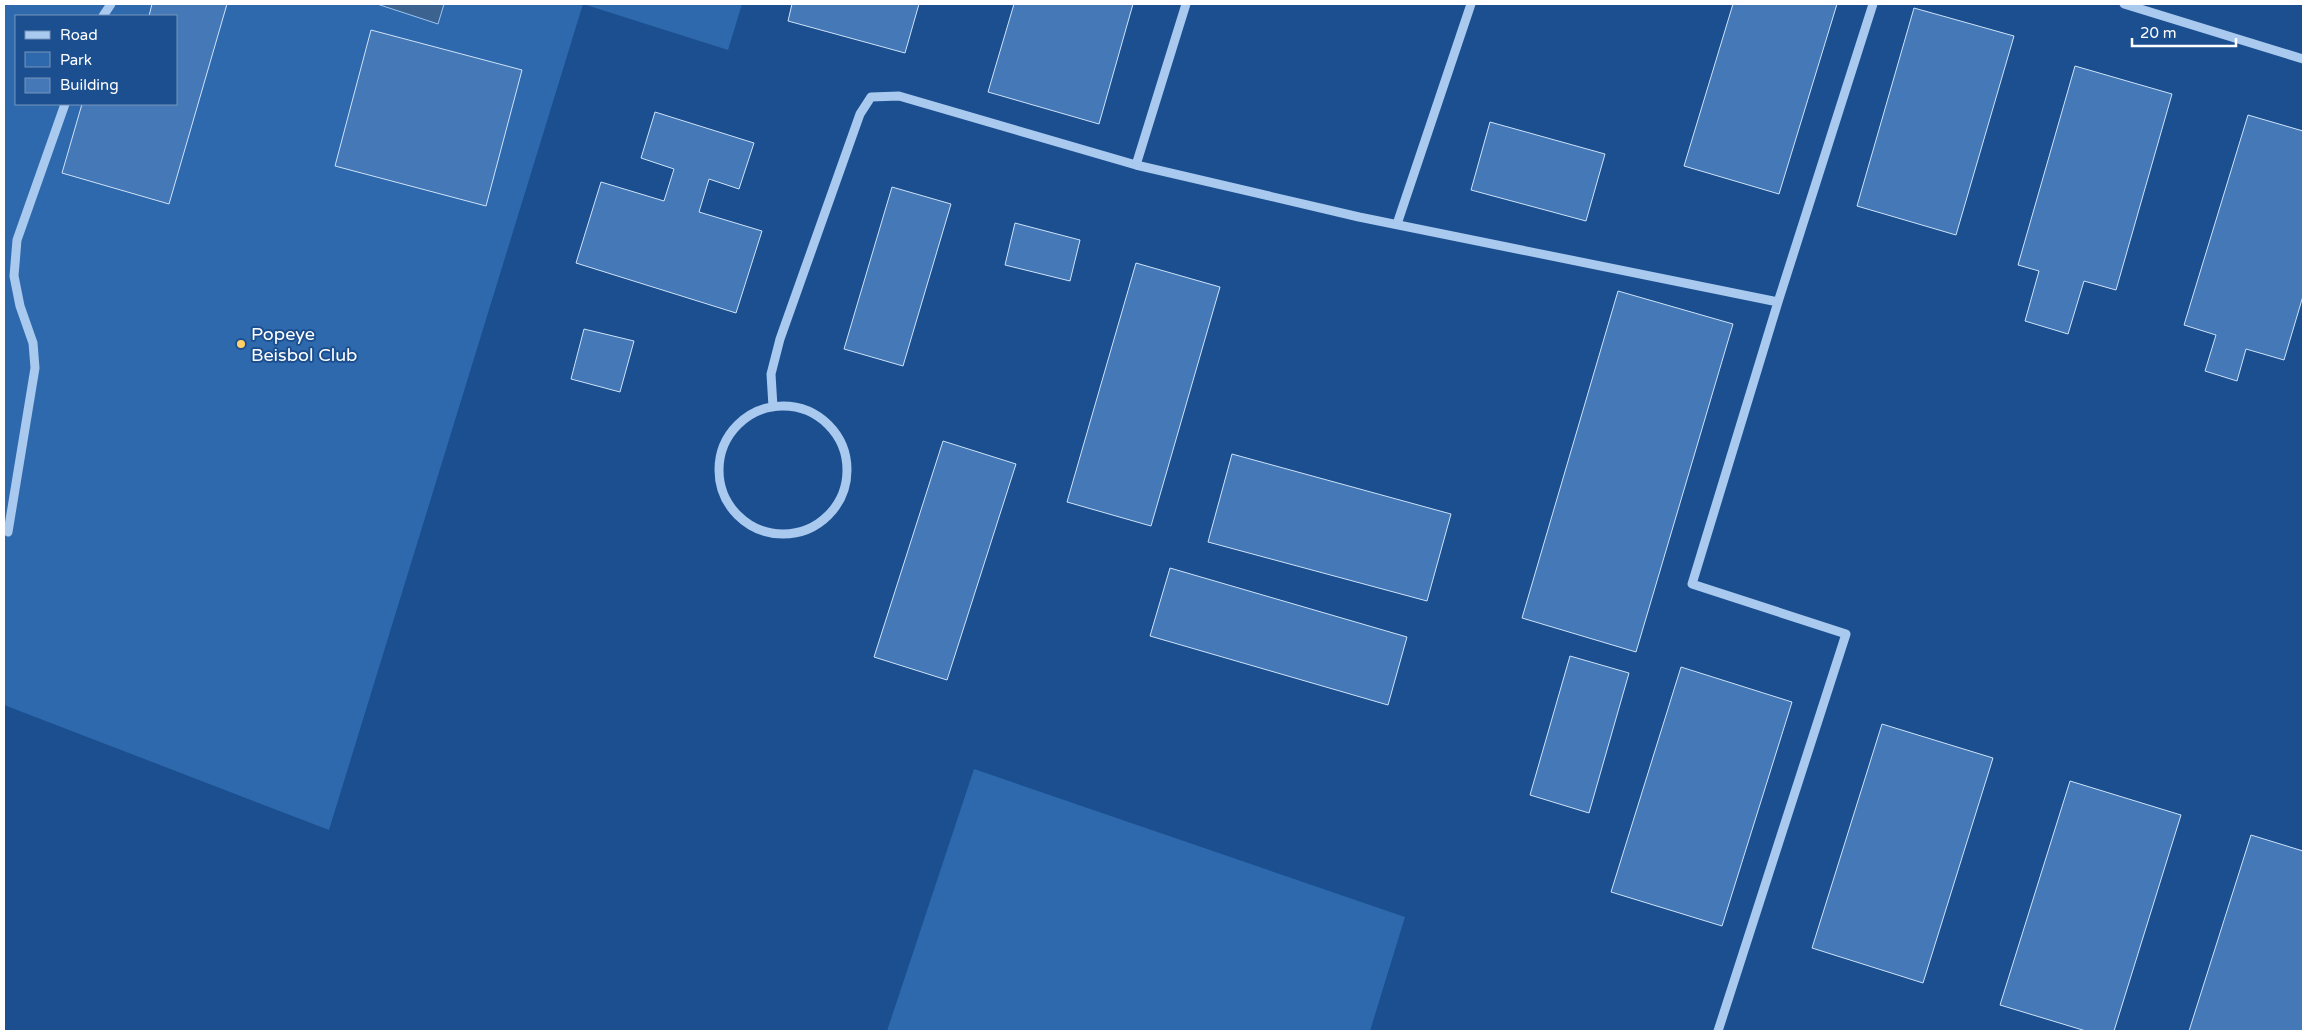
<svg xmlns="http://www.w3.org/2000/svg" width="2307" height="1035" viewBox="0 0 2307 1035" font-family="'Varela Round',sans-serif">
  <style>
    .green { fill: #2e69ad; fill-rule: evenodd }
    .water { fill: #3c6290; stroke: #9cc4f0 }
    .building { fill: #4478b7; stroke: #cfe3fa }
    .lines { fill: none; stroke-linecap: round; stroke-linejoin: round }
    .minor { stroke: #a9c9ee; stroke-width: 9 }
    .poi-dot { fill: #ffd166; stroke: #1b4f8f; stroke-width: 2 }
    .labels { text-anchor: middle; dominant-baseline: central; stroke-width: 4; stroke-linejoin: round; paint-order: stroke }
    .poi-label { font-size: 18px; fill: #fff; stroke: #1b4f8f; text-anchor: start }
  </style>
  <rect width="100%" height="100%" fill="#1b4f8f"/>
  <path class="green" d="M4 4H742L728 50 583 4 329 830 4 705ZM16 16H176V104H16Z
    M974 769 1405 917 1370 1031H887Z"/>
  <path class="water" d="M377 4H444L438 24Z"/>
  <path class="building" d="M152 4H227L169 204 62 173 82 104H176V16H149Z
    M792 4H919L905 53 788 21Z
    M1014 4H1133L1099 124 988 92Z
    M1733 4H1837L1779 194 1684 166Z
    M1914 8 2014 36 1956 235 1857 206Z
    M371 30 522 70 486 206 335 166Z
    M2075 66 2172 94 2116 290 2084 281 2068 334 2025 321 2039 271 2018 265Z
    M655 112 754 143 739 189 709 179 699 212 762 231 736 313 576 263 601 182 664 201 674 169 641 158Z
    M2248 115 2303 131V296L2284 360 2246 349 2237 381 2205 371 2216 335 2184 325Z
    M1490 122 1605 154 1586 221 1471 190Z
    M892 187 951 204 903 366 844 349Z
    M1015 223 1080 240 1070 281 1005 265Z
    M1136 263 1220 287 1151 526 1067 502Z
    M1618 291 1733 324 1636 652 1522 618Z
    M584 329 634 341 620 392 571 379Z
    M943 441 1016 464 947 680 874 657Z
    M1232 454 1451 514 1427 601 1208 542Z
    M1170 568 1407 637 1388 705 1150 636Z
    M1570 656 1629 673 1589 813 1530 795Z
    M1681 667 1792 702 1722 926 1611 892Z
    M1882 724 1993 758 1923 983 1812 948Z
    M2070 781 2181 815 2114 1031H2086L2000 1005Z
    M2251 835 2303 851V1031H2189Z"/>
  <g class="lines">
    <path class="minor" d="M2124 4 2303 59
      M103 16 111 4
      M1136 165 1186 4
      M1397 224 1471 4
      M719 470a64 64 0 1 1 128 0a64 64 0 1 1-128 0Z
      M773 407 771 374 780 339 860 114 871 97 899 96 1136 165 1359 217 1778 302
      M8 532 35 368 33 343 20 306 14 276 17 240 65 104
      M1718 1031 1846 634 1692 584 1778 302 1873 4"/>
  </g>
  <circle class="poi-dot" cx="241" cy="344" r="5"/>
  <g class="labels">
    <g class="poi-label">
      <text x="251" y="334">Popeye<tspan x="251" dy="21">Beisbol Club</tspan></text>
    </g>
  </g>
  <rect width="2307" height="1035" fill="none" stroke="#ffffff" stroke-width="10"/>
  <rect x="15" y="15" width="162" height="90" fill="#1b4f8f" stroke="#7695bc"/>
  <rect x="25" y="31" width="25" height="8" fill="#a9c9ee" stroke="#7695bc"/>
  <text x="60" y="40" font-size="15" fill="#ffffff">Road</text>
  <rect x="25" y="52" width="25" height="15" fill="#2e69ad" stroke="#7695bc"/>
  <text x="60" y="65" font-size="15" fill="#ffffff">Park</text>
  <rect x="25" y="78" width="25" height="15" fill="#4478b7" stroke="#7695bc"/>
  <text x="60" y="90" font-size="15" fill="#ffffff">Building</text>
  <path d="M2132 38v8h104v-8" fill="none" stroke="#ffffff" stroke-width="2.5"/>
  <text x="2140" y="38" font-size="15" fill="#ffffff" stroke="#1b4f8f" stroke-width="4" paint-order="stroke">20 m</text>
</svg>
